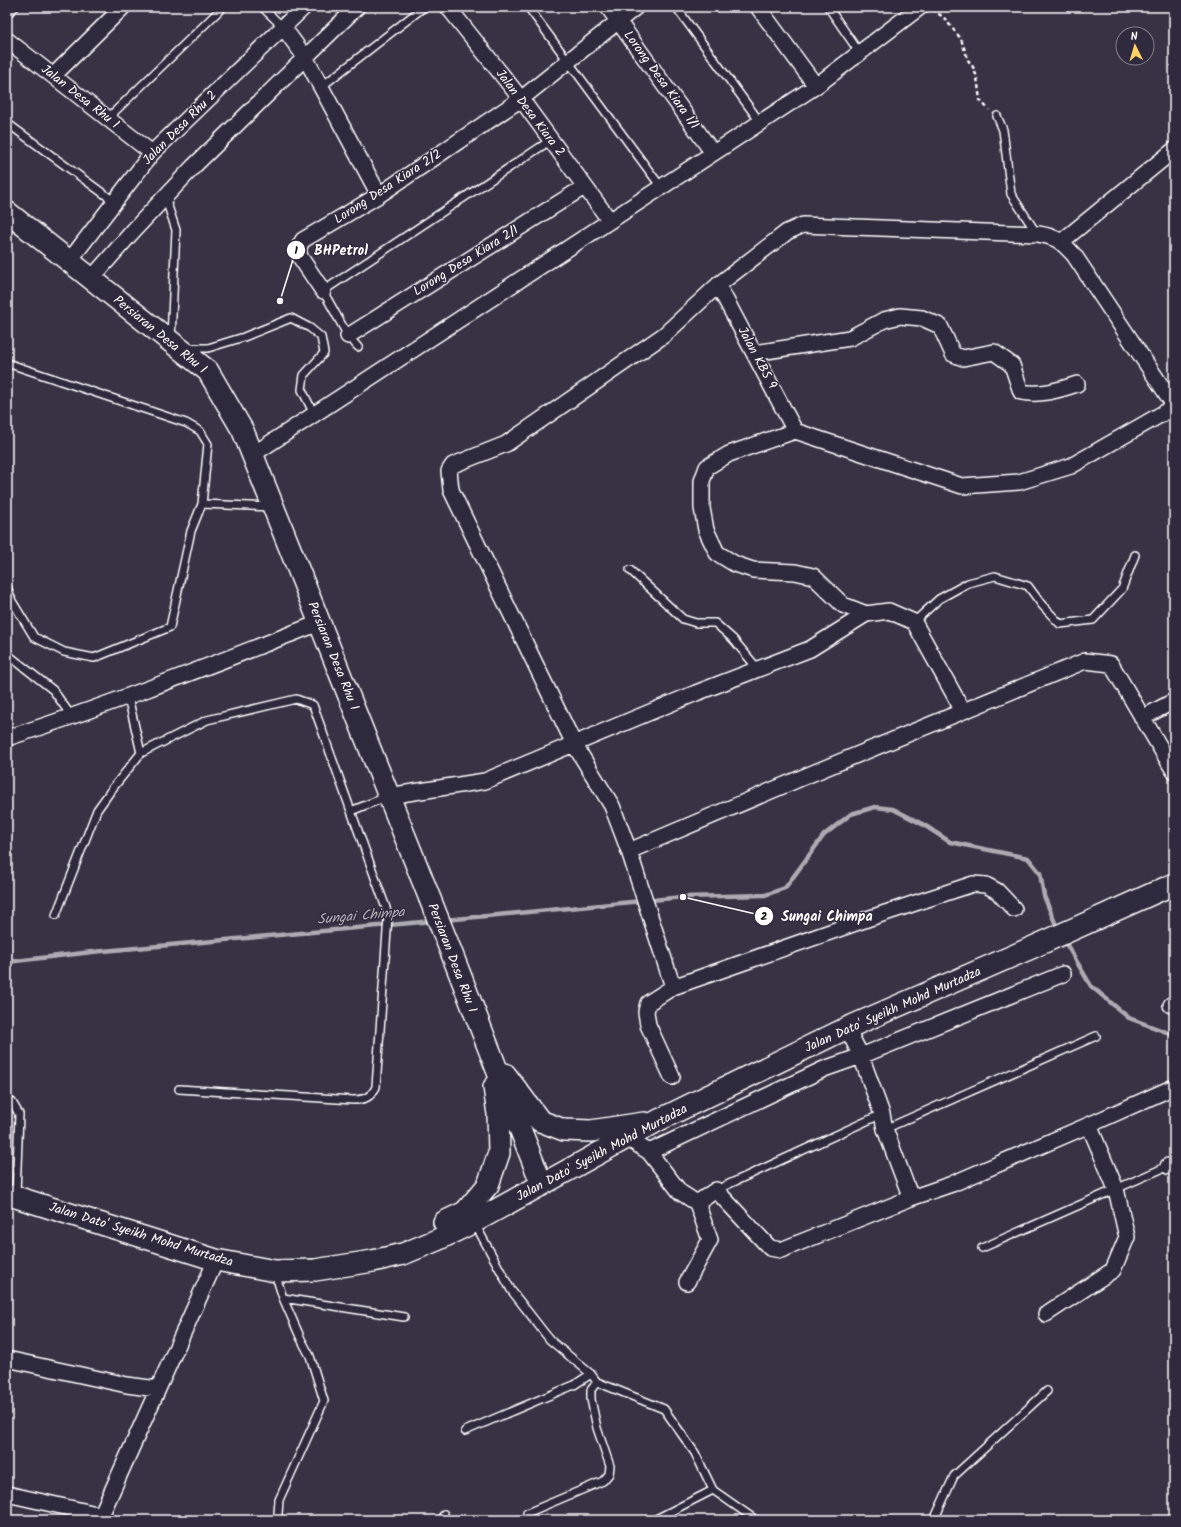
<svg xmlns="http://www.w3.org/2000/svg" width="1181" height="1527" viewBox="0 0 1181 1527" font-family="Kalam,sans-serif">
  <style>
    .lines { fill: none; stroke-linecap: round; stroke-linejoin: round }
    .stream { stroke: #adabb2; stroke-width: 4.5 }
    .lane-casing { stroke: #fff; stroke-width: 10 }
    .street-casing { stroke: #fff; stroke-width: 18 }
    .secondary-casing { stroke: #fff; stroke-width: 24 }
    .path { stroke: #fff; stroke-width: 2.5; stroke-dasharray: 4 3; stroke-linecap: butt }
    .lane { stroke: #2f2a3d; stroke-width: 7 }
    .street { stroke: #2f2a3d; stroke-width: 15 }
    .secondary { stroke: #2f2a3d; stroke-width: 21 }
    .labels { text-anchor: middle; dominant-baseline: central; stroke-width: 3; stroke-linejoin: round; paint-order: stroke }
    .street-label { font-size: 13px; fill: #fff; stroke: #2f2a3d }
    .water-label { font-size: 14px; font-style: italic; fill: #b4b2b9; stroke: #2f2a3d }
    .leader { fill: none; stroke: #fff; stroke-width: 1.5 }
    .callout-dot { fill: #fff; stroke: #2f2a3d; stroke-width: 1.5 }
    .mark-label { font-size: 12px; text-anchor: middle; font-weight: bold; fill: #111 }
    .callout-label { font-size: 14px; text-anchor: middle; font-weight: bold; fill: #fff; stroke: #2f2a3d; stroke-width: 3; stroke-linejoin: round; paint-order: stroke }
  </style>
  <rect width="100%" height="100%" fill="#373345"/>
  <filter id="ink" filterUnits="userSpaceOnUse"><feTurbulence type="fractalNoise" baseFrequency=".025" numOctaves="2"/><feDisplacementMap in="SourceGraphic" scale="8" xChannelSelector="R" yChannelSelector="G"/><feConvolveMatrix kernelMatrix="1 2 1 2 8 2 1 2 1" color-interpolation-filters="sRGB"/></filter>
  <g filter="url(#ink)">
    <g class="lines">
      <path class="stream" d="M445 920 683 897 765 895 785 888 824 835 851 814 875 807 893 809 924 825 950 842 1028 858 1040 873 1044 896 1058 930
        M1064 940 1091 986 1129 1018 1174 1035
        M7 962 92 952 433 921"/>
      <g class="lane-casing">
        <path id="lane" d="M262 7 283 27
          M528 7 661 187
          M676 7 760 122
          M828 7 859 52
          M7 14 15 7
          M321 87 424 7
          M997 116 1003 130 1011 194 1037 234
          M108 118 223 7
          M7 123 115 202
          M165 197 176 230 171 338
          M358 347 348 336 323 291 551 140
          M188 348H208L244 337 291 318 310 328 321 337 324 353 304 375 302 390 314 414
          M7 363 186 423 200 431 208 444 202 504 271 507
          M630 570 683 619 696 623H715L733 639 758 669
          M7 586 12 601 34 637 64 652 94 658 170 627 191 531 202 504
          M914 622 939 599 968 583 995 576 1028 586 1042 605 1060 624 1093 620 1122 589 1135 555
          M7 654 53 690 72 717
          M141 753 207 720 296 699 313 705 351 811
          M56 915 97 810 112 789 141 753 128 697
          M179 1089 353 1100C365 1100 371 1097 376 1087L388 917 386 908 351 811 386 797
          M7 1101 12 1102 19 1114 16 1194
          M885 1129 1096 1036
          M716 1190 882 1114
          M475 1224 511 1290 550 1340 591 1374 597 1382 664 1409 695 1453 713 1490 756 1520
          M982 1248 1168 1166
          M275 1273 283 1298 301 1339 310 1356 324 1401 279 1500 278 1514 279 1520
          M283 1298 404 1317
          M465 1431 574 1385 591 1374
          M527 1513 603 1481 609 1474 610 1466 597 1428 591 1399V1390L597 1382
          M441 1520 444 1514
          M654 1520 713 1490
          M934 1520 954 1476 1047 1391"/>
      </g>
      <g class="street-casing">
        <path id="street" d="M448 7 521 99 610 221
          M608 7 713 153
          M758 7 816 86
          M283 27 305 57 379 195
          M7 40 152 153
          M53 76 123 7
          M1061 242 1174 150
          M70 260 152 153 304 7
          M91 279 134 230 194 166 357 7
          M718 285 795 431
          M323 291 300 257 298 248 303 240 379 195 521 99 636 7
          M348 336 584 187
          M754 353 850 338 884 320 900 316 922 318 940 326 953 354 963 358 994 352 1012 365 1021 392C1040 396 1059 390 1077 384
          M252 455 816 86 920 7
          M866 614 843 605 813 576 795 572 753 570 735 564 717 553 706 530 702 508V481L707 467 729 454 795 431 962 486 1019 482 1071 466 1174 407
          M1142 718 1174 701
          M7 738C113 704 216 663 319 623
          M388 796 485 781 696 693 810 649 866 614 889 611 914 622 963 711
          M629 851 813 773 1085 661 1111 664 1174 771
          M673 987 629 851 612 806 574 744 451 490 449 471 453 465 506 444 664 335 718 285 787 232 803 225 1038 234C1057 237 1061 241 1074 255L1174 405
          M1171 1005 1174 1006
          M847 1028 861 1056 882 1114 885 1129 911 1198
          M672 1077 648 1025 646 1012 648 1003 673 987 870 918 973 884 986 885 997 891 1014 909
          M627 1138 649 1152 680 1192 697 1203 716 1190 770 1248 781 1250 911 1198 952 1184 1089 1125 1174 1087
          M649 1152 824 1069 861 1056 1063 974
          M1168 1166 1174 1167
          M687 1282 710 1240 697 1203
          M1046 1314 1113 1270 1127 1237 1116 1189 1089 1125
          M7 1359 127 1385 157 1389
          M7 1494 101 1515
          M99 1520 216 1260"/>
      </g>
      <g class="secondary-casing">
        <path id="secondary" d="M7 212 208 371 243 431 450 949 542 1185
          M505 1074 540 1121 564 1130 591 1131 644 1123
          M7 1195 16 1197 216 1260 275 1271 315 1270 373 1261 403 1254 437 1240 474 1222 659 1120 847 1028 1031 948 1174 884
          M444 1222 465 1212 488 1185 499 1153 498 1114 494 1087"/>
      </g>
      <path class="path" d="M933 9 945 19 961 39 968 60 973 67 977 77 980 100 989 110"/>
      <use href="#lane" class="lane"/>
      <use href="#street" class="street"/>
      <use href="#secondary" class="secondary"/>
    </g>
  </g>
  <g class="labels">
    <g class="street-label">
      <text transform="translate(661 80) rotate(54)">Lorong Desa Kiara 1/1</text>
      <text transform="translate(80 97) rotate(38)">Jalan Desa Rhu 1</text>
      <text transform="translate(530 113) rotate(53)">Jalan Desa Kiara 2</text>
      <text transform="translate(180 128) rotate(-45)">Jalan Desa Rhu 2</text>
      <text transform="translate(388 187) rotate(-33)">Lorong Desa Kiara 2/2</text>
      <text transform="translate(466 261) rotate(-32)">Lorong Desa Kiara 2/1</text>
      <text transform="translate(160 335) rotate(39)">Persiaran Desa Rhu 1</text>
      <text transform="translate(757 358) rotate(62)">Jalan KBS 9</text>
      <text transform="translate(333 656) rotate(68)">Persiaran Desa Rhu 1</text>
      <text transform="translate(452 958) rotate(69)">Persiaran Desa Rhu 1</text>
      <text transform="translate(893 1010) rotate(-24)">Jalan Dato' Syeikh Mohd Murtadza</text>
      <text transform="translate(602 1153) rotate(-28)">Jalan Dato' Syeikh Mohd Murtadza</text>
      <text transform="translate(141 1235) rotate(17)">Jalan Dato' Syeikh Mohd Murtadza</text>
    </g>
    <g class="water-label">
      <text transform="translate(361 916) rotate(-5)">Sungai Chimpa</text>
    </g>
  </g>
  <path class="leader" d="M280 301L296 250M683 897L764 916"/>
  <g class="callout-dot">
    <circle cx="280" cy="301" r="4"/>
    <circle cx="683" cy="897" r="4"/>
    <circle cx="296" cy="250" r="10"/>
    <circle cx="764" cy="916" r="10"/>
  </g>
  <g class="mark-label">
    <text x="296" y="254">1</text>
    <text x="764" y="920">2</text>
  </g>
  <g class="callout-label">
    <text x="341" y="255">BHPetrol</text>
    <text x="827" y="921">Sungai Chimpa</text>
  </g>
  <rect width="1181" height="1527" fill="none" stroke="#2f2a3d" stroke-width="24"/>
  <rect x="12" y="12" width="1157" height="1503" fill="none" stroke="#fff" stroke-width="1.5" filter="url(#ink)"/>
  <g transform="translate(1135 46) rotate(355)"><circle r="19" fill="#2f2a3d" stroke="#827f8b"/>
  <path d="M0-3L7 15L0 10L-7 15Z" fill="#ffd166"/>
  <text y="-6" font-size="11" font-weight="bold" text-anchor="middle" fill="#ffffff">N</text>
  </g>
</svg>
